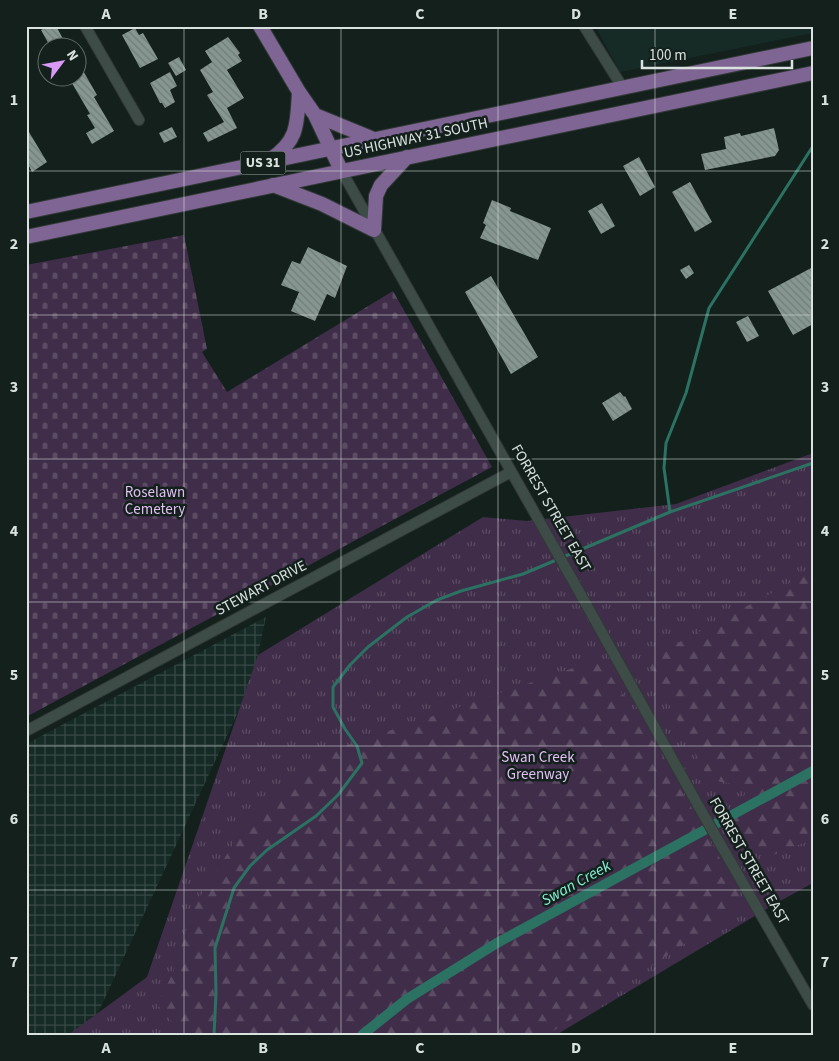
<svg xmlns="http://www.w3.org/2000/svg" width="839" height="1061" viewBox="0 0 839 1061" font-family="'Source Sans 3',sans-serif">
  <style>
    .built { fill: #162b26 }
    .industrial { fill: url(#industrial-grid) }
    .grass { fill: url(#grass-tufts) }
    .forest { fill: url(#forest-firs) }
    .cemetery { fill: url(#cemetery-stones) }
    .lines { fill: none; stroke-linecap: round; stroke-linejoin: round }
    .stream { stroke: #2b7262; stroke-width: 3 }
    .canal { stroke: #2b7262; stroke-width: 10 }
    .building { fill: url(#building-back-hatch) }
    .minor-casing { stroke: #313937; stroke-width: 12 }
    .major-casing { stroke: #313937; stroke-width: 16 }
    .minor { stroke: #3e4c48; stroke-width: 10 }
    .major { stroke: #7f6593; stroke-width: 14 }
    .grid { fill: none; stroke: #dae2e0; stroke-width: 1; stroke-opacity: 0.55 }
    .labels { text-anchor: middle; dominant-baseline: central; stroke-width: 5; stroke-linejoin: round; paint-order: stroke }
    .shield { fill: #13201c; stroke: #9ea8a5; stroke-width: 1 }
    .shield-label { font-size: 14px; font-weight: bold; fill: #dae2e0 }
    .street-label { font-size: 15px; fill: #dae2e0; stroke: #13201c }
    .park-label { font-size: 15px; fill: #e3bff6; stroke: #13201c }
    .water-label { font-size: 16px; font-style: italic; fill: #87efd5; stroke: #13201c }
    .neatline { fill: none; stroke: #dae2e0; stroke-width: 2 }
    .grid-label { font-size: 16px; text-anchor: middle; font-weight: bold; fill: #dae2e0 }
  </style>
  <defs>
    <pattern id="industrial-grid" width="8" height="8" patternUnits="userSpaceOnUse" patternTransform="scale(1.25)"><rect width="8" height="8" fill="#162b26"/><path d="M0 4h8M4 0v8" fill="none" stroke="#374945"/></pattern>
    <pattern id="grass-tufts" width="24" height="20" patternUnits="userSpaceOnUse" patternTransform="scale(1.25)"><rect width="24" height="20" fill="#402d49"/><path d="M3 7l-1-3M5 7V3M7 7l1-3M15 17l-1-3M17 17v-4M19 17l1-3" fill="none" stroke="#5b4b63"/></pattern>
    <pattern id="forest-firs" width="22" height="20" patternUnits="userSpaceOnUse" patternTransform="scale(1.25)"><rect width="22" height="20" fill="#402d49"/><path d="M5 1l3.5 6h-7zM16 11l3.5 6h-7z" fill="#5b4b63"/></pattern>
    <pattern id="cemetery-stones" width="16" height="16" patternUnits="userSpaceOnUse" patternTransform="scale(1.25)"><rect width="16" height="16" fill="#402d49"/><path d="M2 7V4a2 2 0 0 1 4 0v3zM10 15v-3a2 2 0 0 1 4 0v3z" fill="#5b4b63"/></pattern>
    <pattern id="building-back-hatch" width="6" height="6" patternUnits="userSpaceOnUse" patternTransform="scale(1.25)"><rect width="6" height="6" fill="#869691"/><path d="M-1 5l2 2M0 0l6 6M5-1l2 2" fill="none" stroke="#717d7a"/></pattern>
  </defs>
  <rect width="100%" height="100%" fill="#13201c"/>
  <path class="built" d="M595 26H813V33L620 72Z"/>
  <path class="industrial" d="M266 617 252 682 97 1015 70 1035H26V744Z"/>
  <path class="grass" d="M813 453V883L780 901 556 1035H68L147 977 258 655 483 517 527 521 676 504Z"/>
  <path class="forest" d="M813 571V839L766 858 733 823 748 786 709 780 646 660Z
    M600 659 665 760 745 904 547 1035H183L157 1004 173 973 193 908 245 826 318 755Z"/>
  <path class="cemetery" d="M184 235 207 349 202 352 227 392 393 291 492 467 26 717V265Z"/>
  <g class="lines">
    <path class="stream" d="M670 512 664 468 666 443 686 393 709 308 813 146
      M214 1035 216 993 215 948 234 888 250 866 267 850 316 816 338 795 362 763 357 746 345 729 333 707V687L350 665 368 647 407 617 437 600 461 591 523 574 670 512 813 463"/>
    <path class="canal" d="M362 1035 407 999 497 943 813 771"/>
  </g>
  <path class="building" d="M49 26H56L68 48H51L41 30Z
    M135 28 139 35 143 33 158 59 140 68 122 35Z
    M228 37 240 53 238 55 242 61 227 70 244 98 227 108 237 128 208 142 203 133 224 122 207 95 213 92 200 70 212 62 205 51Z
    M179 57 186 70 176 76 168 63Z
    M78 62 97 95 94 97 114 131 92 144 86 133 95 128 87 115 90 114 69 78H78Z
    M170 72 177 86 170 90 175 102 165 108 162 103H160L150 83Z
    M26 127 47 162 32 172 27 162 29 160 26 155Z
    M172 127 177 137 164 143 159 133Z
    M774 128 779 150 775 156 705 170 701 154 726 149 724 137 740 133 741 136Z
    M639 157 655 187 640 196 623 166Z
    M690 182 712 222 695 232 672 192Z
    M492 200 511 208 510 211 551 228 538 260 480 238 486 225 483 223Z
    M602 203 615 226 601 234 588 211Z
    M308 247 347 266 335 298 327 294 315 321 291 311 299 292 281 285 292 261 300 264Z
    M689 265 694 273 686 279 680 270Z
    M813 267V324L793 335 768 291Z
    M491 276 538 357 511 374 465 292Z
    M748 316 759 336 747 342 736 322Z
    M620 392 624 397 625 396 632 409 613 421 602 403Z"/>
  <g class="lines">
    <g class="minor-casing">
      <path id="minor" d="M85 26 139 120
        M584 26 623 88
        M341 170 581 595 699 807 813 1005
        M26 731 511 472"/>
    </g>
    <g class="major-casing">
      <path id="major" d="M260 26 299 92 315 115 341 170
        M315 115 376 140
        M271 159C299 140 297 123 299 92
        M273 185 322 204 374 230 376 196 381 185 407 157
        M26 212 813 48
        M26 237 813 73"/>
    </g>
    <use href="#minor" class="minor"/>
    <use href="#major" class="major"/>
  </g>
  <path class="grid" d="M184 26V1035M341 26V1035M498 26V1035M655 26V1035M26 171H813M26 315H813M26 459H813M26 602H813M26 746H813M26 890H813"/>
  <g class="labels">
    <rect class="shield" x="240.5" y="151.5" width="45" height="23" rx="4"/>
    <g class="shield-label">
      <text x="263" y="163">US 31</text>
    </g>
    <g class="street-label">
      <text transform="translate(416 138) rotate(-12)">US HIGHWAY 31 SOUTH</text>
      <text transform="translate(551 508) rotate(60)">FORREST STREET EAST</text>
      <text transform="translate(261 588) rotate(-28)">STEWART DRIVE</text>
      <text transform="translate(749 861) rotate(60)">FORREST STREET EAST</text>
    </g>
    <g class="park-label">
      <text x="155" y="492">Roselawn<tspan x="155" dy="17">Cemetery</tspan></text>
      <text x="538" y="757">Swan Creek<tspan x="538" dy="17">Greenway</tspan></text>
    </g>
    <g class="water-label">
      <text transform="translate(576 883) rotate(-29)">Swan Creek</text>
    </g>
  </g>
  <rect width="839" height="1061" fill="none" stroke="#13201c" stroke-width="55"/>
  <g transform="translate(62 62) rotate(58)"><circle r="24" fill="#13201c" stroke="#636e6a"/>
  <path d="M0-4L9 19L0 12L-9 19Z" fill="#d99af7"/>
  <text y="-8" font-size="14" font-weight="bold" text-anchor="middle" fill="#dae2e0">N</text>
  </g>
  <path d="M642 60v8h150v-8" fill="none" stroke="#dae2e0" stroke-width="2.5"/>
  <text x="649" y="60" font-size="15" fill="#dae2e0" stroke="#13201c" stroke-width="4" paint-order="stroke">100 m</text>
  <rect x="28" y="28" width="784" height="1006" class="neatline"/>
  <g class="grid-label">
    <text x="106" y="19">A</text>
    <text x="263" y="19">B</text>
    <text x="420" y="19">C</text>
    <text x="576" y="19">D</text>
    <text x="733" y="19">E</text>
    <text x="14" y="105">1</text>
    <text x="825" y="105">1</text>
    <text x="14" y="249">2</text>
    <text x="825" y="249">2</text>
    <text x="14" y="392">3</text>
    <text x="825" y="392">3</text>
    <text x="14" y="536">4</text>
    <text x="825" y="536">4</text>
    <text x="14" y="680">5</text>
    <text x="825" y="680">5</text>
    <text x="14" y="824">6</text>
    <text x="825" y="824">6</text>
    <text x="14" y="967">7</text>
    <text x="825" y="967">7</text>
    <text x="106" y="1053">A</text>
    <text x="263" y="1053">B</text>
    <text x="420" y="1053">C</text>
    <text x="576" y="1053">D</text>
    <text x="733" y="1053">E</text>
  </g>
</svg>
